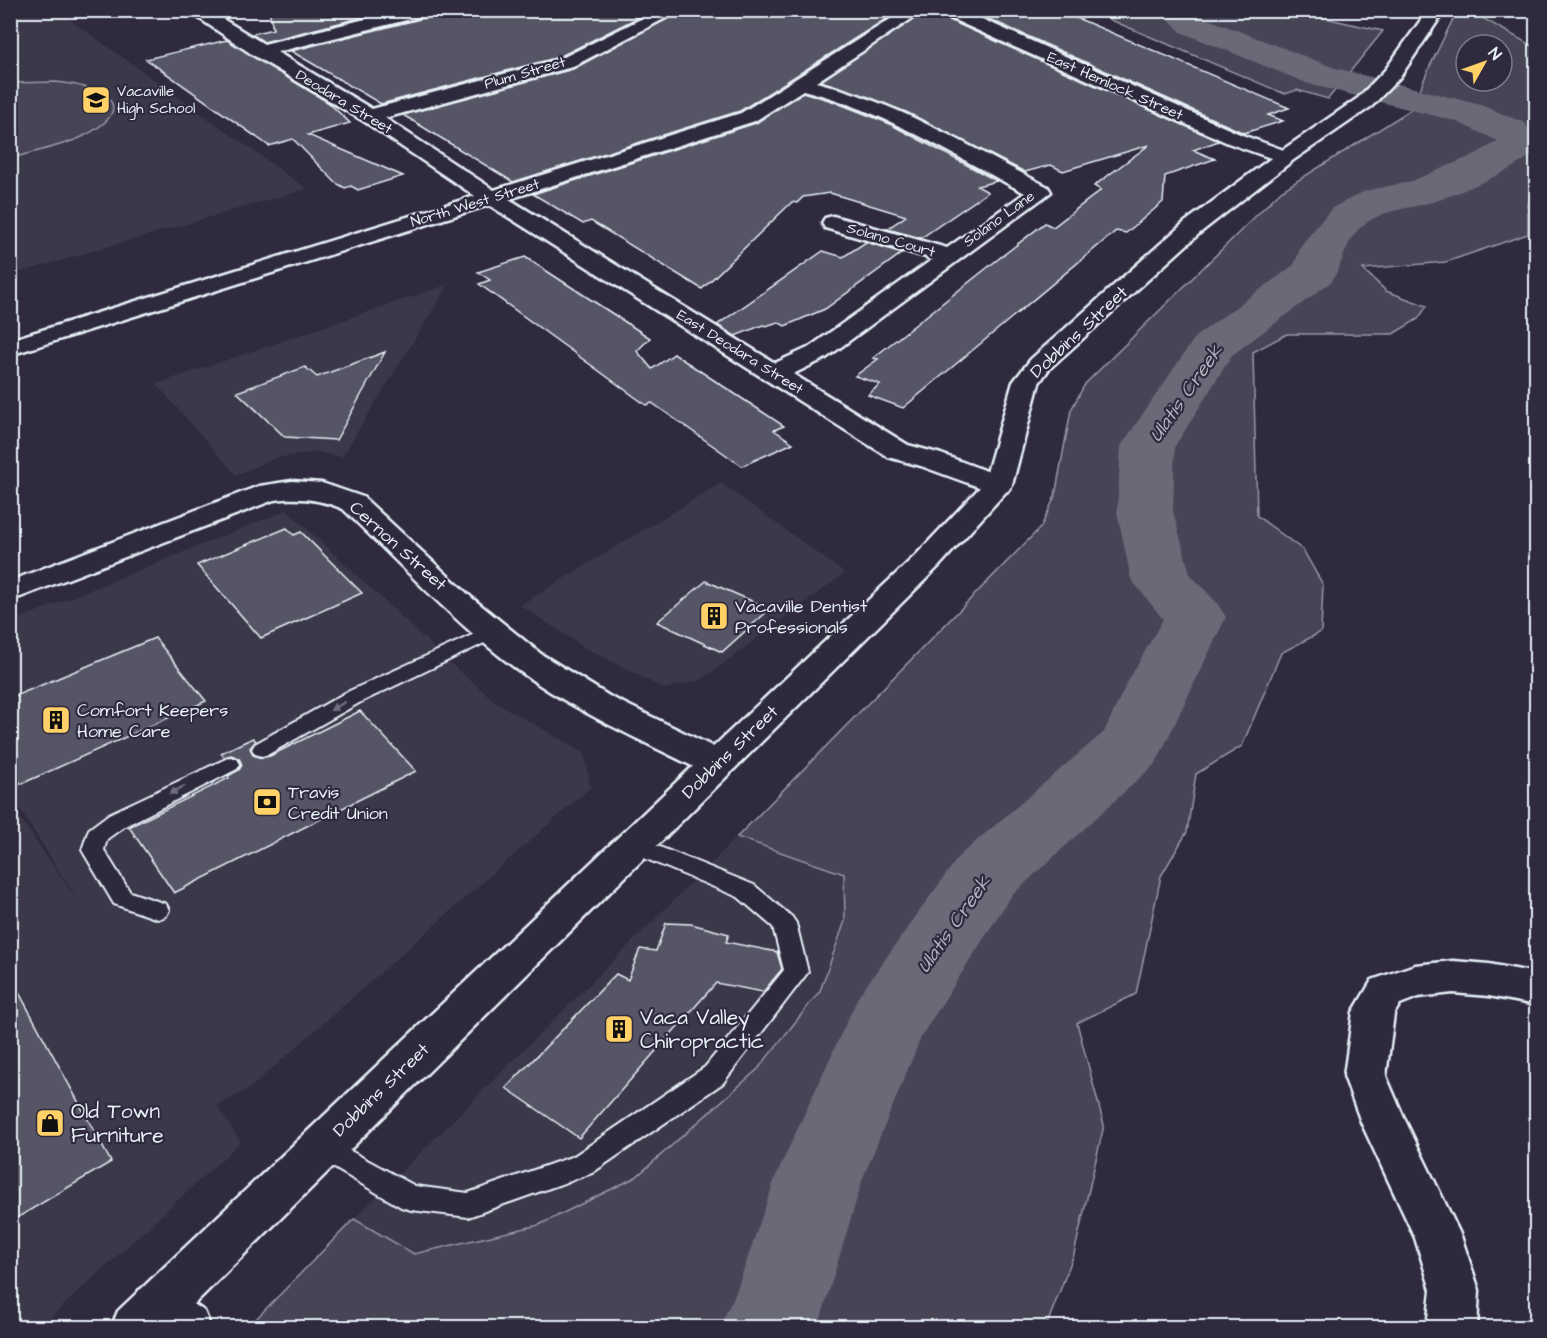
<svg xmlns="http://www.w3.org/2000/svg" width="1547" height="1338" viewBox="0 0 1547 1338" font-family="'Architects Daughter',sans-serif">
  <style>
    .built { fill: #3b3749 }
    .green { fill: #464455; stroke: #979aa6; stroke-width: 1.5; fill-rule: evenodd }
    .lines { fill: none; stroke-linecap: round; stroke-linejoin: round }
    .river { fill: #696978; fill-rule: evenodd }
    .building { fill: #575565; stroke: #e8f1f8; stroke-width: 1.5 }
    .service-casing { stroke: #e8f1f8; stroke-width: 4 }
    .minor-casing { stroke: #e8f1f8; stroke-width: 5 }
    .tertiary-casing { stroke: #e8f1f8; stroke-width: 5 }
    .secondary-casing { stroke: #e8f1f8; stroke-width: 5 }
    .service { fill: #2f2a3d; fill-rule: evenodd }
    .minor { fill: #2f2a3d; fill-rule: evenodd }
    .tertiary { fill: #2f2a3d; fill-rule: evenodd }
    .secondary { fill: #2f2a3d; fill-rule: evenodd }
    .oneway { fill: #70707e }
    .labels { text-anchor: middle; dominant-baseline: central; stroke-width: 4.5; stroke-linejoin: round; paint-order: stroke }
    .far-street-label { font-size: 15px; fill: #e8f1f8; stroke: #2f2a3d }
    .far-poi-label { font-size: 15px; fill: #e8f1f8; stroke: #2f2a3d; text-anchor: start }
    .street-label { font-size: 18px; fill: #e8f1f8; stroke: #2f2a3d }
    .poi-label { font-size: 18px; fill: #e8f1f8; stroke: #2f2a3d; text-anchor: start }
    .water-label { font-size: 20px; font-style: italic; fill: #afb4be; stroke: #2f2a3d }
    .near-poi-label { font-size: 21px; fill: #e8f1f8; stroke: #2f2a3d; text-anchor: start }
  </style>
  <rect width="100%" height="100%" fill="#2f2a3d"/>
  <filter id="ink" filterUnits="userSpaceOnUse"><feTurbulence type="fractalNoise" baseFrequency=".0167" numOctaves="2"/><feDisplacementMap in="SourceGraphic" scale="12" xChannelSelector="R" yChannelSelector="G"/><feConvolveMatrix kernelMatrix="1 2 1 2 8 2 1 2 1" color-interpolation-filters="sRGB"/></filter>
  <g filter="url(#ink)">
    <path class="built" d="M11 11H58L307 189 11 275Z
      M449 284 342 457 316 452 276 458 236 475 156 384Z
      M721 483 845 573 701 680 664 689 584 647 520 605Z
      M287 510 456 668 496 702 584 753 591 787 249 1089 217 1106 241 1142 39 1328 11 1327 10 803 83 909 11 795V622Z
      M737 837 844 874 845 921 820 991 758 1069 636 1177 539 1225 414 1254 354 1219Z"/>
    <path class="green" d="M1099 11H1293L1383 31 1328 99 1297 90 1285 94 1111 20Z
      M1457 11H1470L1536 48V182L1528 205V234L1446 262 1363 269 1386 291 1427 306 1418 319 1393 334H1287L1253 352 1257 516 1303 550 1323 585 1321 632 1281 653 1242 746 1196 774 1187 832 1161 876 1136 994 1077 1023 1104 1125 1074 1254 1046 1327H248L354 1219 414 1254 539 1225 636 1177 758 1069 820 991 845 921 844 874 737 837 1041 527 1055 496 1071 410 1085 384 1281 191 1412 109 1428 70ZM1466 45H1502V81H1466Z
      M56 82C99 86 145 105 82 137 59 147 34 152 11 158V83Z"/>
    <g class="lines">
      <path class="river" d="M1160 10H1196L1205 18 1335 68 1481 105 1525 123 1536 140V150C1525 166 1460 192 1439 200 1413 209 1384 208 1362 226 1344 242 1344 264 1331 282L1232 355 1175 446 1173 511 1190 574 1217 603 1226 617 1156 763 1011 896 922 1035 863 1178 818 1328H719L736 1292 775 1178 858 997 959 856 1104 732 1126 685 1163 619 1131 579 1117 511 1121 446 1196 336 1294 265 1302 244 1332 208 1365 191 1412 181 1476 154 1498 141 1455 121 1309 84 1181 32Z"/>
    </g>
    <path class="building" d="M269 10H391L264 42 252 34 273 29Z
      M435 10H653L559 57 381 104 291 51 432 16Z
      M683 10H764L802 18 816 10H900L740 111 513 182 403 115 573 69Z
      M927 10H937L940 16 1219 141 1193 150 1215 159 1165 176 1163 202 1126 233 1116 231 903 408 868 395 880 384 855 376 878 359 873 358 997 260 1045 223 1053 227 1101 190 1094 186 1149 145 1063 171 1051 165 1025 172 906 112 821 81Z
      M969 10H1058L1289 108 1268 115 1283 121 1244 133Z
      M227 40 329 103 350 123 308 135 403 176 358 190 351 186 345 188 336 183 293 139 269 146 146 59Z
      M803 92 832 101 888 123 997 181 977 186 988 192 921 238 887 229 906 216 830 193 803 197 797 203 792 202 702 289 591 221 583 224 533 194 756 123Z
      M866 242 902 253 825 309 785 326 778 322 766 326 763 325 735 336 717 325 823 251 843 257Z
      M525 257 650 338 637 351 652 369 674 354 784 426 774 430 793 443 742 466 652 403 646 405 479 284 490 280 478 272Z
      M385 352 336 440 285 437 237 392 305 367 317 377Z
      M287 528 294 535 301 532 362 593 261 638 197 565Z
      M706 581 770 609 722 652 657 622Z
      M155 638 206 701 21 784 10 767V698Z
      M360 711 416 771 174 893 129 827 229 778 228 776 239 770 242 765 239 758 231 755 224 757 221 753 253 738 256 741 250 748 253 755 261 758 270 756Z
      M666 923 691 924 729 934 726 942 777 952 782 969 763 992 716 983 579 1138 506 1088 616 974 628 980 640 949 656 951Z
      M10 976 111 1162 10 1222Z"/>
    <g class="lines">
      <g class="service-casing">
        <path id="service" d="M492 626 499 628 501 632 499 636 359 703 269 754 262 756 255 754 252 749 255 744 345 693Z
          M230 757 237 759 240 764 237 769 125 826 107 839 104 850 130 892 166 904 169 910 166 916 158 919 114 904 82 850 89 829 109 814Z
          M635 837 754 885 792 917 796 923 808 972 723 1083 592 1173 468 1217 411 1210 401 1207 312 1155 308 1147 312 1139 321 1135 415 1186 468 1193 574 1156 705 1067 784 970 773 927 738 897 627 851 624 845 627 839Z"/>
      </g>
      <g class="minor-casing">
        <path id="minor" d="M187 10H208L264 44 402 10H433L431 14 277 52 372 109 560 59 659 10H681L572 67 385 118 494 190 741 113 905 10H925L816 82C898 103 972 148 1048 187L1051 192 826 358 793 374 908 445 941 454 1008 479 1012 485 1008 491 998 494 921 466 888 457 489 205 10 355V340L475 196 362 120 253 55ZM803 90C883 110 953 155 1025 193L947 248 833 216 825 218 822 223 825 228 933 259 808 348 775 363 509 199 755 121Z
          M292 481 322 483 363 497 472 598 541 654 609 696 730 755 736 764 730 773 718 776 706 773C642 740 575 712 518 670 454 623 400 563 343 509 320 499 299 497 274 500L10 601V581L259 486Z
          M1453 961 1489 964 1536 973V1005L1489 996 1453 993 1418 997 1400 1004 1394 1014 1386 1076 1404 1118 1461 1236 1479 1290 1477 1328H1427L1431 1290 1415 1238 1361 1122 1344 1076 1353 1012 1372 980 1415 965Z
          M156 1284 173 1290 204 1311 211 1328H144L139 1324 132 1307 139 1290Z"/>
      </g>
      <g class="tertiary-casing">
        <path id="tertiary" d="M939 10H962L1242 135 1292 153 1295 157 1292 161 1285 163 1228 143 941 14Z"/>
      </g>
      <g class="secondary-casing">
        <path id="secondary" d="M1428 10H1445L1400 77 1372 106 1292 161 1201 232 1049 369 1039 383 1012 485 939 566 170 1328H111L118 1311 917 554 984 483 1013 382 1031 359 1185 222 1278 153 1358 98 1386 69Z"/>
      </g>
      <use href="#service" class="service"/>
      <use href="#minor" class="minor"/>
      <use href="#tertiary" class="tertiary"/>
      <use href="#secondary" class="secondary"/>
    </g>
    <defs><path id="oneway-solid" d="M-6-.8H1V-3.2L6.5 0L1 3.2V.8H-6Z" transform="scale(1.5)"/></defs>
    <g class="oneway">
      <use href="#oneway-solid" transform="translate(338 706) rotate(150)"/>
      <use href="#oneway-solid" transform="translate(177 790) rotate(153)"/>
    </g>
  </g>
  <defs>
    <g id="school-square" transform="scale(1.5)"><rect x="-9" y="-9" width="18" height="18" rx="4" fill="#ffd166" stroke="#2f2a3d"/><path d="M0-5L7-2L0 1L-7-2ZM-4 1L0 2.5L4 1V4Q0 6-4 4Z" fill="#111"/></g>
    <g id="building-square" transform="scale(1.5)"><rect x="-9" y="-9" width="18" height="18" rx="4" fill="#ffd166" stroke="#2f2a3d"/><path d="M-4-6H4V6H1V3H-1V6H-4ZM-2.5-4.3h1.7v1.8h-1.7ZM.8-4.3h1.7v1.8H.8ZM-2.5-1h1.7V.8h-1.7ZM.8-1h1.7V.8H.8Z" fill="#111"/></g>
    <g id="bank-square" transform="scale(1.5)"><rect x="-9" y="-9" width="18" height="18" rx="4" fill="#ffd166" stroke="#2f2a3d"/><path d="M-6-4H6V4H-6ZM0-2.3a2.3 2.3 0 1 0 0 4.6a2.3 2.3 0 1 0 0-4.6Z" fill="#111"/></g>
    <g id="shop-square" transform="scale(1.5)"><rect x="-9" y="-9" width="18" height="18" rx="4" fill="#ffd166" stroke="#2f2a3d"/><path d="M-5-2.5h2.3a2.7 3.5 0 0 1 5.4 0H5L5.5 6h-11ZM-1.5-2.5h3a1.5 2.3 0 0 0-3 0Z" fill="#111"/></g>
  </defs>
  <g fill-rule="evenodd">
    <use href="#school-square" x="96" y="100"/>
    <use href="#building-square" x="714" y="616"/>
    <use href="#building-square" x="56" y="720"/>
    <use href="#bank-square" x="267" y="802"/>
    <use href="#building-square" x="619" y="1029"/>
    <use href="#shop-square" x="50" y="1123"/>
  </g>
  <g class="labels">
    <g class="far-street-label">
      <text transform="translate(525 73) rotate(-16)">Plum Street</text>
      <text transform="translate(1115 86) rotate(24)">East Hemlock Street</text>
      <text transform="translate(344 102) rotate(31)">Deodara Street</text>
      <text transform="translate(475 203) rotate(-17)">North West Street</text>
      <text transform="translate(999 219) rotate(-36)">Solano Lane</text>
      <text transform="translate(891 240) rotate(16)">Solano Court</text>
      <text transform="translate(740 352) rotate(32)">East Deodara Street</text>
    </g>
    <g class="far-poi-label">
      <text x="117" y="91">Vacaville<tspan x="117" dy="17">High School</tspan></text>
    </g>
    <g class="street-label">
      <text transform="translate(1079 332) rotate(-43)">Dobbins Street</text>
      <text transform="translate(398 546) rotate(42)">Cernon Street</text>
      <text transform="translate(730 752) rotate(-44)">Dobbins Street</text>
      <text transform="translate(381 1090) rotate(-44)">Dobbins Street</text>
    </g>
    <g class="poi-label">
      <text x="735" y="606">Vacaville Dentist<tspan x="735" dy="21">Professionals</tspan></text>
      <text x="77" y="710">Comfort Keepers<tspan x="77" dy="21">Home Care</tspan></text>
      <text x="288" y="792">Travis<tspan x="288" dy="21">Credit Union</tspan></text>
    </g>
    <g class="water-label">
      <text transform="translate(1186 393) rotate(-55)">Ulatis Creek</text>
      <text transform="translate(954 924) rotate(-55)">Ulatis Creek</text>
    </g>
    <g class="near-poi-label">
      <text x="640" y="1017">Vaca Valley<tspan x="640" dy="24">Chiropractic</tspan></text>
      <text x="71" y="1111">Old Town<tspan x="71" dy="24">Furniture</tspan></text>
    </g>
  </g>
  <rect width="1547" height="1338" fill="none" stroke="#2f2a3d" stroke-width="36"/>
  <rect x="18" y="18" width="1511" height="1302" fill="none" stroke="#e8f1f8" stroke-width="2" filter="url(#ink)"/>
  <g transform="translate(1484 63) rotate(50)"><circle r="28" fill="#2f2a3d" stroke="#797a88" stroke-width="1.5"/>
  <path d="M0-4.5L10 22L0 15L-10 22Z" fill="#ffd166"/>
  <text y="-9" font-size="16" font-weight="bold" text-anchor="middle" fill="#e8f1f8">N</text>
  </g>
</svg>
